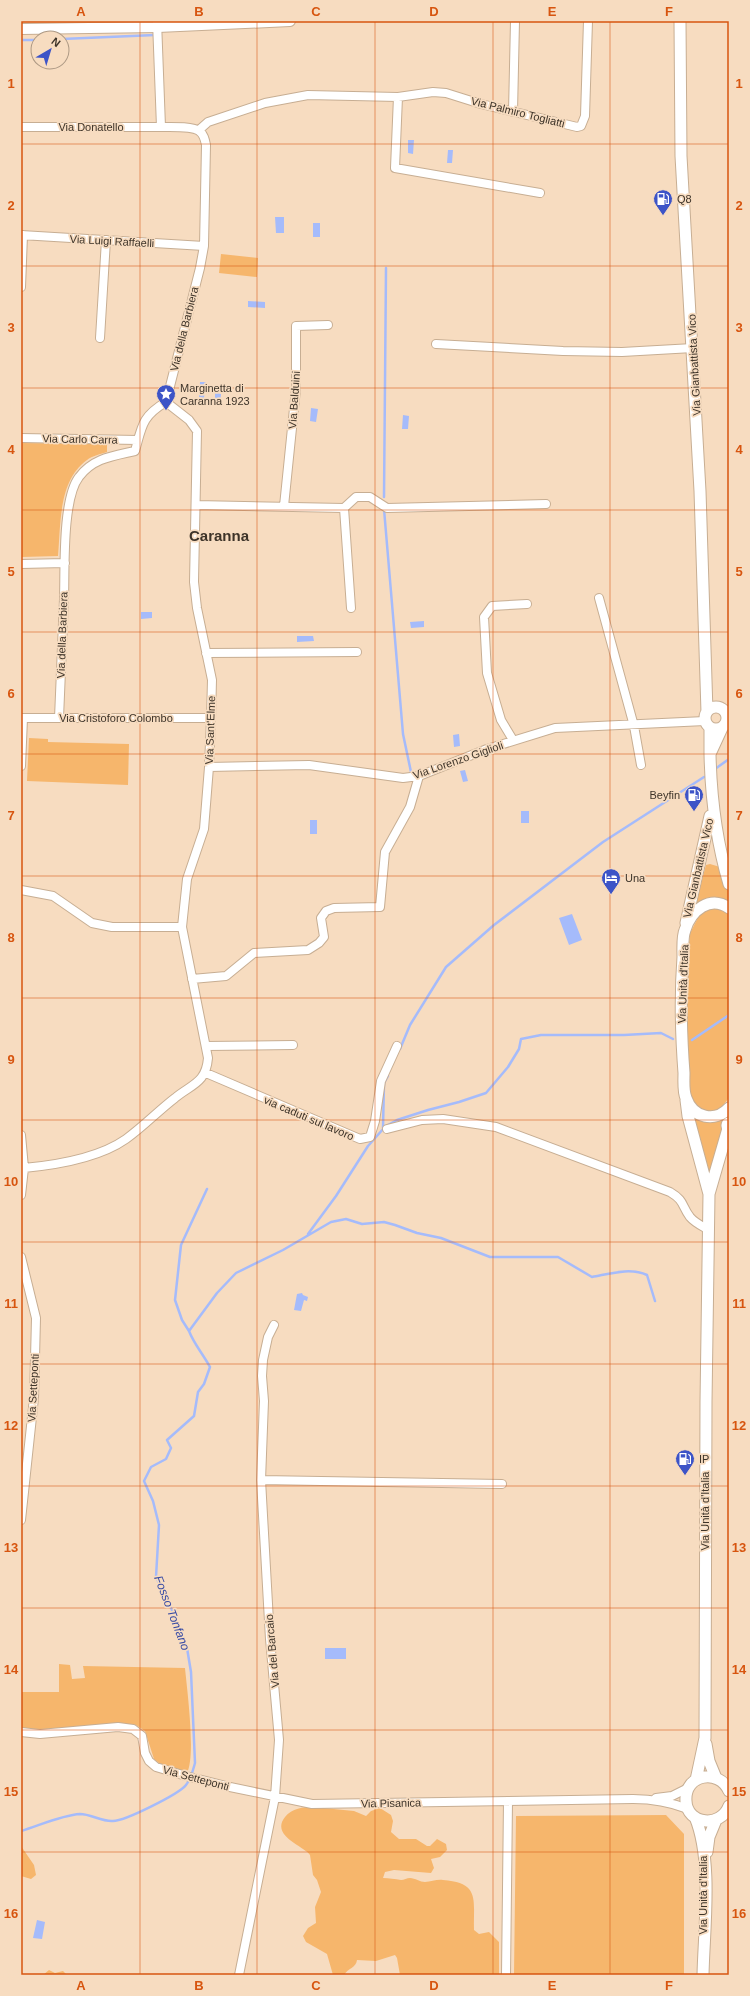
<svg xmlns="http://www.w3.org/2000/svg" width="750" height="1996" viewBox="0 0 750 1996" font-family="Helvetica,sans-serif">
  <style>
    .green { fill: #f6b66c }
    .water { fill: #a5bbfb }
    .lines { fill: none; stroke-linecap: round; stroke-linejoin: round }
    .stream { stroke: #a5bbfb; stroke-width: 2.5 }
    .minor-casing { stroke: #c7ae93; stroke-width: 10 }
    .tertiary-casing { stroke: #c7ae93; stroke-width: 12 }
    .secondary-casing { stroke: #c7ae93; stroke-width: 13 }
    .motorway-casing { stroke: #c7ae93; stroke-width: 17 }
    .minor { stroke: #fff; stroke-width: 8 }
    .tertiary { stroke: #fff; stroke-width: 10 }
    .secondary { stroke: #fff; stroke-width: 11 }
    .motorway { stroke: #fff; stroke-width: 15 }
    .grid { fill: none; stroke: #d7550f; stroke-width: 1; stroke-opacity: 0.55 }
    .labels { text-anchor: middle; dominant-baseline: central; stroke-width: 3.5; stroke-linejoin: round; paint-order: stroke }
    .street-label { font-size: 11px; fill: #3e3429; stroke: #f7dcc0 }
    .poi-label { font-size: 11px; fill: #3e3429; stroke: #f7dcc0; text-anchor: start }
    .water-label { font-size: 12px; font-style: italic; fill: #3549a4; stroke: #f7dcc0 }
    .district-label { font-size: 15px; font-weight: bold; fill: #3e3429; stroke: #f7dcc0 }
    .neatline { fill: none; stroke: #d7550f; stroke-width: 1.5 }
    .grid-label { font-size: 13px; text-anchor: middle; font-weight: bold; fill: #d7550f }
  </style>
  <rect width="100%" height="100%" fill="#f7dcc0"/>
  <path class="green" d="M221 254 258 258 257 277 219 273Z
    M21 443 107 444V452C101 454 92 456 87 460 58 481 61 524 58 556L21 557Z
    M29 738 48 739V742L129 744 128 785 27 781Z
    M710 864 720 867 729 892V906L693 912 706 865Z
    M712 906 729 912V1098L719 1110 705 1114 694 1106 688 1087 686 979 690 933 701 912Z
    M692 1115H728L709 1174Z
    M59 1664 70 1665 72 1679 85 1678 83 1666 185 1668C187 1689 196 1756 187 1773L165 1768 154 1759 145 1731 136 1725 126 1724 31 1731 21 1728V1692H59Z
    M313 1807 354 1811 366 1816 371 1811 380 1808 391 1815 393 1821 391 1832 399 1839H416L427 1846H430L437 1839 446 1844 447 1850 440 1857 431 1859 434 1868 431 1873 394 1870 385 1872 383 1878C389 1878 395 1879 401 1880 404 1880 407 1878 410 1878 415 1878 420 1882 425 1882 431 1882 437 1879 443 1880 481 1883 473 1900 474 1930L479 1934 489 1932 499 1942V1975H400L397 1958 395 1955 376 1961 357 1960C356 1968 348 1968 344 1975H333L327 1954 306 1942 303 1936 308 1928 316 1923 315 1907 321 1892 317 1880 313 1875 310 1855C304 1846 270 1836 285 1817 292 1808 303 1807 313 1807Z
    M666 1815 684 1834V1975H514L516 1816Z
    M21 1846 34 1865 36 1875 31 1879 21 1876Z
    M49 1970 55 1973 63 1971 67 1975H43Z"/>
  <path class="water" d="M408 140H414L413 154 408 153Z
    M448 150H453L452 163H447Z
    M275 217H284V233H276Z
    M313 223H320V237H313Z
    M248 301 265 302V308L248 307Z
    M200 382H206L204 398 199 397Z
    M215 393 221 394 220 406H215Z
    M311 408 318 409 316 422 310 421Z
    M403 415 409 416 408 429H402Z
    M141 612H152V618L141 619Z
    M424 621V627L411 628 410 622Z
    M297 636H313L314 641 297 642Z
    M459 734 460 746 454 747 453 735Z
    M465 770 468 781 463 782 460 771Z
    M521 811H529V823H521Z
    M310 820H317V834H310Z
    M572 914 582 940 569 945 559 918Z
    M302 1293 303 1295 308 1297 307 1301 304 1300 301 1311 294 1310 297 1294Z
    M325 1648H346V1659H325Z
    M37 1920 45 1922 42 1939 33 1938Z"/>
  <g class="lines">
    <path class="stream" d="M62 39 155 35
      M21 40H38
      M384 497 386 268
      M384 509 403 734 411 772
      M715 769 729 759
      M692 1040 729 1015
      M400 1049 410 1025 446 967 494 925 603 842 704 777
      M388 1125 397 1120 428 1110 459 1102 486 1093 508 1067 519 1049 521 1039 541 1035H624L661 1033 673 1039
      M383 1128 384 1083 388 1076
      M308 1234 336 1196 368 1146 384 1128
      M189 1331 182 1320 175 1300 181 1245 207 1189
      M21 1831C38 1826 62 1815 80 1814 91 1814 102 1822 113 1821 125 1821 179 1794 186 1785 191 1779 193 1770 195 1763L191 1672 187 1648 172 1610 156 1577 159 1525 153 1501 144 1481 151 1467 166 1459 171 1448 167 1440 194 1416 198 1392 204 1384 210 1367C203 1354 194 1344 189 1331L217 1293 236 1273 283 1250 331 1222 346 1219 362 1224 384 1222 395 1225 417 1233 441 1238 490 1257H558L592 1277C609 1274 630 1267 647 1275L655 1301"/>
    <g class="minor-casing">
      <path id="minor" d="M398 97 395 168 540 193
        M513 112 515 21
        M21 127H161
        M199 130 208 122 265 103 308 95 398 97 433 92 446 93 481 104 577 127 581 126 585 116 588 21
        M21 235 204 246
        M21 287 23 235
        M100 338 106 240
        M436 344 563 351 622 352 693 348
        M21 438 138 440
        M196 505 344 508 356 497H370L387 508 546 504
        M284 506 296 389V326L328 325
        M344 508 351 608
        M21 564 65 563
        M599 598 634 726 641 765
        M206 653 357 652
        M726 712 729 714
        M21 718H211
        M59 718C61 678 62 639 64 599 65 570 62 499 79 477 93 458 113 456 135 451 142 426 142 416 166 402L200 268 204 246 206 145C205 140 204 134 199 131 193 126 170 127 161 127L157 21
        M726 723H729
        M513 740 501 720 487 673 484 617 492 606 527 604
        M21 766 23 718
        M209 767 309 765 403 778 419 776 487 749 555 728 705 721
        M21 890 53 896 92 923 112 927H182
        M192 979 226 976 254 953 308 950 319 943 324 937 321 918 326 911 334 908 380 907 385 852 410 807 419 776
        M206 1046 293 1045
        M206 1073 360 1139 370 1137 375 1121 381 1081 397 1046
        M387 1129 422 1120 443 1119 496 1127 670 1192C685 1201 681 1205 690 1217 695 1223 702 1226 709 1230
        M21 1135 24 1168 21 1195
        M24 1168C56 1165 99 1158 126 1139 143 1127 158 1111 175 1098 192 1084 206 1083 208 1058L182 927 187 879 204 829 209 767 211 718 212 680 197 608 194 582 197 431 189 420 166 402
        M21 1257 36 1318 34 1398 21 1520
        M261 1480 502 1484
        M21 1732 40 1734 118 1727 133 1729 142 1736 145 1753 149 1761 156 1767 186 1776 230 1787 312 1804 633 1799C652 1799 670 1802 688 1809
        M656 1798 672 1796 688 1788
        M239 1975 275 1797 279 1740 270 1639 261 1480 264 1401 262 1376 263 1360 268 1337 274 1325
        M506 1975 508 1801"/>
    </g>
    <g class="tertiary-casing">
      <path id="tertiary" d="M21 29 158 27 290 21"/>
    </g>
    <g class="secondary-casing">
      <path id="secondary" d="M680 21 681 156 700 491 707 712
        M705 718a11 11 0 1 1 22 0a11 11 0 1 1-22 0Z
        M710 728V754L722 728
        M710 754C711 800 716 840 729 884
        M729 908C710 895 691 910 685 930 682 937 683 949 683 957 680 996 681 1034 684 1073 684 1081 683 1091 686 1098 693 1118 715 1123 729 1108
        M686 923 710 816
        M686 1100 688 1116 709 1194
        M706 1744 709 1761 716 1778
        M696 1780 705 1738 706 1402 709 1194 729 1125
        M729 1791C719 1768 684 1774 686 1801 687 1825 721 1828 729 1806
        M695 1817C713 1860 704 1928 703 1975
        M707 1852 709 1837 716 1820"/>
    </g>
    <g class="motorway-casing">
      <path id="motorway" d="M729 1126V1125"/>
    </g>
    <use href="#minor" class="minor"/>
    <use href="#tertiary" class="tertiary"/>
    <use href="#secondary" class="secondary"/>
    <use href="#motorway" class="motorway"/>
  </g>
  <path class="grid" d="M140 21V1975M257 21V1975M375 21V1975M493 21V1975M610 21V1975M21 144H729M21 266H729M21 388H729M21 510H729M21 632H729M21 754H729M21 876H729M21 998H729M21 1120H729M21 1242H729M21 1364H729M21 1486H729M21 1608H729M21 1730H729M21 1852H729"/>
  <defs>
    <g id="fuel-pin" transform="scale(1)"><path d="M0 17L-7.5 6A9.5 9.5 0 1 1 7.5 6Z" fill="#3d54c7" stroke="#f7dcc0"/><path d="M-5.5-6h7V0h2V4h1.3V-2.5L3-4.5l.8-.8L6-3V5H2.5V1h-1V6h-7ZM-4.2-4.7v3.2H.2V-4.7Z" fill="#fff"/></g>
    <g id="sight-pin" transform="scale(1)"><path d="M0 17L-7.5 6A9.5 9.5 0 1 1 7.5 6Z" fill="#3d54c7" stroke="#f7dcc0"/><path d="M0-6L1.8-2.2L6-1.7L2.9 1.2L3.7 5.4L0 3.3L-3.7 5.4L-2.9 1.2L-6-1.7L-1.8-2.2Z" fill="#fff"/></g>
    <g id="hotel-pin" transform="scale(1)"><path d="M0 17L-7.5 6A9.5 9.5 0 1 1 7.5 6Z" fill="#3d54c7" stroke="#f7dcc0"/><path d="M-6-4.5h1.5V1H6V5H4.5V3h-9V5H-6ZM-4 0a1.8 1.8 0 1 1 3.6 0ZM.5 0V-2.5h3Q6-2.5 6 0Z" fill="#fff"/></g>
  </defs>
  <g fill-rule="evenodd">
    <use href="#fuel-pin" x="663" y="199"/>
    <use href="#sight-pin" x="166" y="394"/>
    <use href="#fuel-pin" x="694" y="795"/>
    <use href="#hotel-pin" x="611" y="878"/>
    <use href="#fuel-pin" x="685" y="1459"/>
  </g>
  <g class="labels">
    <g class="street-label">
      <text transform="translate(518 112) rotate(14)">Via Palmiro Togliatti</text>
      <text x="91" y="127">Via Donatello</text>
      <text transform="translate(112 241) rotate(3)">Via Luigi Raffaelli</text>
      <text transform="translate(184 329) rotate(-76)">Via della Barbiera</text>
      <text transform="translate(694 365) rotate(-93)">Via Gianbattista Vico</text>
      <text transform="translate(294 400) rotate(-86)">Via Balduini</text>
      <text transform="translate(80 439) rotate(1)">Via Carlo Carra</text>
      <text transform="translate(62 635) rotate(-88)">Via della Barbiera</text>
      <text x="116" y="718">Via Cristoforo Colombo</text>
      <text transform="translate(210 730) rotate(-88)">Via Sant'Elme</text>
      <text transform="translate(458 760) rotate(-19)">Via Lorenzo Giglioli</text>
      <text transform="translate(698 868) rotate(-77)">Via Gianbattista Vico</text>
      <text transform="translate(683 984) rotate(-88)">Via Unità d'Italia</text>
      <text transform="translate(309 1118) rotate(23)">via caduti sul lavoro</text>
      <text transform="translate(33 1388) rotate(-87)">Via Setteponti</text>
      <text transform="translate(705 1511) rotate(-90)">Via Unità d'Italia</text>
      <text transform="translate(272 1651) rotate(-95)">Via del Barcaio</text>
      <text transform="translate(196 1778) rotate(15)">Via Setteponti</text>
      <text transform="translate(391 1803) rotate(-1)">Via Pisanica</text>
      <text transform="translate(703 1895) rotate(-90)">Via Unità d'Italia</text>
    </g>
    <g class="poi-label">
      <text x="677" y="199">Q8</text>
      <text x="180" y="388">Marginetta di<tspan x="180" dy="13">Caranna 1923</tspan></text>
      <text x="680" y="795" text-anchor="end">Beyfin</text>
      <text x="625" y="878">Una</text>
      <text x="699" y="1459">IP</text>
    </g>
    <g class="water-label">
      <text transform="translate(172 1613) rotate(69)">Fosso Tonfano</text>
    </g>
    <g class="district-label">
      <text x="219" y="535">Caranna</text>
    </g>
  </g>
  <rect width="750" height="1996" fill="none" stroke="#f7dcc0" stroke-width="44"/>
  <g transform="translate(50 50) rotate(38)"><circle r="19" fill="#f7dcc0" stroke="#ad9984"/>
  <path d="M0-3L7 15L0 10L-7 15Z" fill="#3d54c7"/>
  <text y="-6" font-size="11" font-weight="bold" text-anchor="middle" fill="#3e3429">N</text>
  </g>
  <rect x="22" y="22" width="706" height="1952" class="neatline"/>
  <g class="grid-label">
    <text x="81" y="16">A</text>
    <text x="199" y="16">B</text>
    <text x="316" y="16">C</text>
    <text x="434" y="16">D</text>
    <text x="552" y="16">E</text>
    <text x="669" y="16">F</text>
    <text x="11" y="88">1</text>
    <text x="739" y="88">1</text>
    <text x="11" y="210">2</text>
    <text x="739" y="210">2</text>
    <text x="11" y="332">3</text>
    <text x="739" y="332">3</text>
    <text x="11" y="454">4</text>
    <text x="739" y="454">4</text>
    <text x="11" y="576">5</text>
    <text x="739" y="576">5</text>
    <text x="11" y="698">6</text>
    <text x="739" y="698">6</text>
    <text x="11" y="820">7</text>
    <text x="739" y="820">7</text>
    <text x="11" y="942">8</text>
    <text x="739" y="942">8</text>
    <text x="11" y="1064">9</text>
    <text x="739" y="1064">9</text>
    <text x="11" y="1186">10</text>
    <text x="739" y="1186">10</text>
    <text x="11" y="1308">11</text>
    <text x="739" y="1308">11</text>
    <text x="11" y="1430">12</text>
    <text x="739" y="1430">12</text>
    <text x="11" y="1552">13</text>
    <text x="739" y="1552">13</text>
    <text x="11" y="1674">14</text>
    <text x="739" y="1674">14</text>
    <text x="11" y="1796">15</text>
    <text x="739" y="1796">15</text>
    <text x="11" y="1918">16</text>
    <text x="739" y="1918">16</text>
    <text x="81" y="1990">A</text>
    <text x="199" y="1990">B</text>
    <text x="316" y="1990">C</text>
    <text x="434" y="1990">D</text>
    <text x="552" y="1990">E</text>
    <text x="669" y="1990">F</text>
  </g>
</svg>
